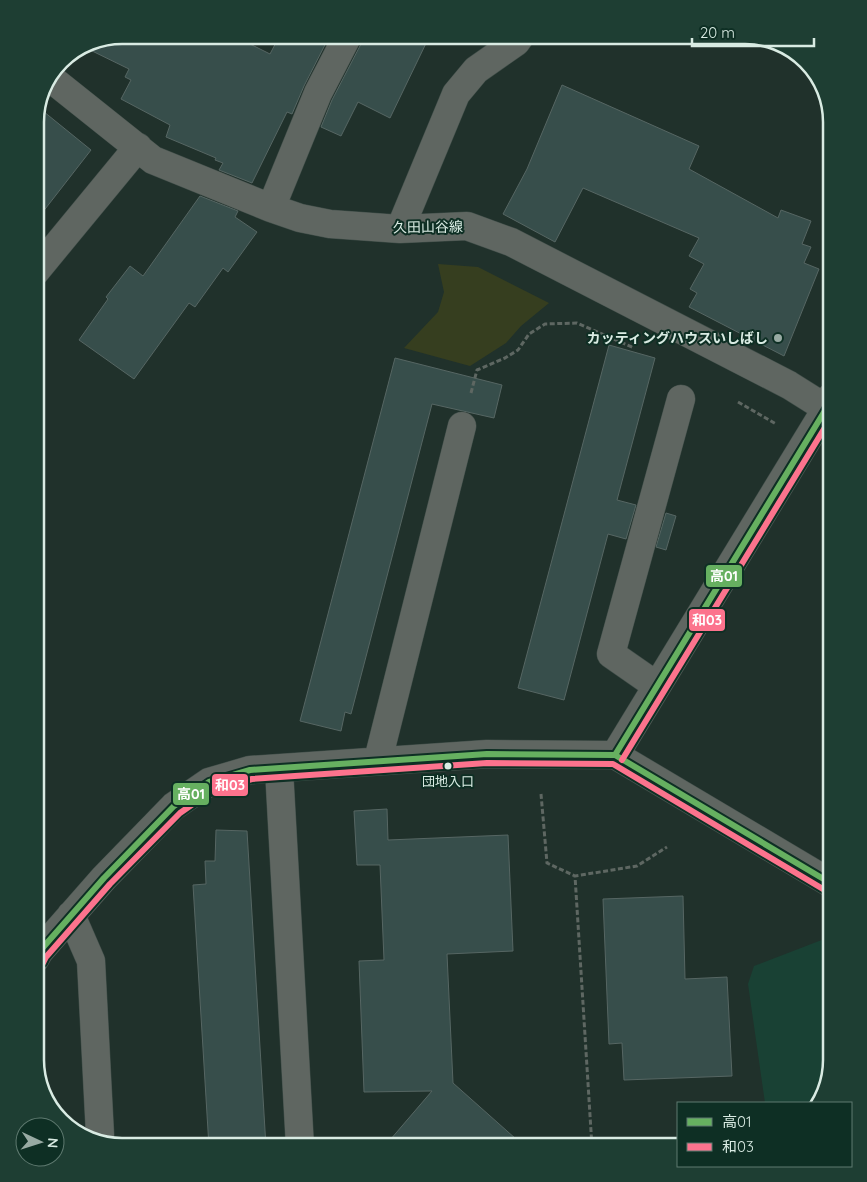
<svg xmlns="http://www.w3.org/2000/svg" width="867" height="1182" viewBox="0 0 867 1182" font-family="Quicksand,'Noto Sans JP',sans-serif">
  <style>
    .built { fill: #194134 }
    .green { fill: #363e1f }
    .building { fill: #374e4b; stroke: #566663 }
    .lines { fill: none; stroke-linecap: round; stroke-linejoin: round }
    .minor-casing { stroke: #3f4d48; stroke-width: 29 }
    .path { stroke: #5e6762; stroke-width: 3; stroke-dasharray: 5 2.5; stroke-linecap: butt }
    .minor { stroke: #5f6661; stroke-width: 28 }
    .bus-1-casing { stroke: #0e2f24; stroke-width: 10 }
    .bus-2-casing { stroke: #0e2f24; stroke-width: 10 }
    .bus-1 { stroke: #66b060; stroke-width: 6 }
    .bus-2 { stroke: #fc738d; stroke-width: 6 }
    .poi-dot { fill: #98aaa3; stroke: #0e2f24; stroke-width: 2 }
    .bus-dot { fill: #d9ebe3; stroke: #0e2f24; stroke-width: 2 }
    .labels { text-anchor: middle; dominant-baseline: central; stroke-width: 4; stroke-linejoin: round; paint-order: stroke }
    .bus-label { font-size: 13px; fill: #d9ebe3; stroke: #0e2f24 }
    .street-label { font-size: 14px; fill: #d9ebe3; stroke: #0e2f24 }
    .poi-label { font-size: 14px; font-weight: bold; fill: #d9ebe3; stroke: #0e2f24; text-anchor: end }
    .rim { fill: none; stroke: #d9ebe3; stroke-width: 2.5 }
    .line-badge { stroke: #0e2f24; stroke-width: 2 }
    .badge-label { font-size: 14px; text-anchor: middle; font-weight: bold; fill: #fff }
  </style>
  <rect width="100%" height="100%" fill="#20312b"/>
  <path class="built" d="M832 936V1061L820 1103H765L748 984 754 966Z"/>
  <path class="green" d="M438 264 478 267 549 303 521 326 506 343 470 366 404 348 438 312 444 292Z"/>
  <path class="building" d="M122 35H232L270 54 280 35H330L304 86 292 114 287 112 252 183 219 170 223 163 215 160 216 158 166 137 170 125 121 99 131 80 125 77 129 69 86 48Z
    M364 35H430L390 118 358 102 341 136 321 127 332 100 362 42Z
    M562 85 699 146 689 169 778 218 781 210 811 221 802 244 811 247 804 263 819 269 784 356 689 307 697 293 690 289 704 264 689 256 699 238 583 188 555 242 503 214 527 169Z
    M38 107 91 150 35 222V116Z
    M200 196 238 211 235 217 257 232 228 272 223 268 195 307 189 303 134 379 79 340 108 299 106 297 130 266 143 276Z
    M609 345 655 358 617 500 636 505 626 539 608 534 564 700 518 688Z
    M395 358 502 385 494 418 432 404 351 714 345 712 341 731 300 721Z
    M666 513 676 516 666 550 656 547Z
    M387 809 388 840 508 835 513 951 447 954 453 1083 525 1147H384L432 1091 364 1092 359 961 384 960 380 865H357L354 811Z
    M216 830 247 831 266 1147H209L193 885 206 884 205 861H215Z
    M683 896 685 979 727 977 732 1076 624 1080 622 1043 609 1044 603 899Z"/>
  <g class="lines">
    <g class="minor-casing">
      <path id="minor" d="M49 77 153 160 271 208 300 218 330 224 400 229 467 226 511 242 789 385 832 412
        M271 208 318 93 348 35
        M400 229 456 94 476 70 516 42 521 35
        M35 272 138 147
        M657 686 611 654 681 399
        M615 755 826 409 832 396
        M378 760 462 426
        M279 769 300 1147
        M71 915 91 961 100 1135
        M35 959 39 952 104 878 174 806 209 782 250 770 487 754 615 755 832 884"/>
    </g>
    <path class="path" d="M471 393 477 370 505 358 518 350 529 334 545 324 577 323 634 348
      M738 402 776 424
      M541 794 547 863 575 876
      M592 1147 575 876 637 866 667 847"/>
    <use href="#minor" class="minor"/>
    <g class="bus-1-casing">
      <path id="bus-1" d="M615 755 826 409 832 396
        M35 959 39 952 104 878 174 806 209 782 250 770 487 754 615 755 832 884"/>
    </g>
    <g class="bus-2-casing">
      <path id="bus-2" d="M622 760 832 416
        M43 963 46 957 110 884 180 813 213 790 252 779 487 763 613 764 828 892"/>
    </g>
    <use href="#bus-1" class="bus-1"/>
    <use href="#bus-2" class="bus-2"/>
  </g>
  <circle class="poi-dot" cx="778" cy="338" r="5"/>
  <circle class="bus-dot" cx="448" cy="766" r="4.5"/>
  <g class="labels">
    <g class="bus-label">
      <text x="448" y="781">団地入口</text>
    </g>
    <g class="street-label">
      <text transform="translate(428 227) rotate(-1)">久田山谷線</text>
    </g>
    <g class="poi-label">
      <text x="768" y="338">カッティングハウスいしばし</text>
    </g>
  </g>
  <path d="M0 0H867V1182H0ZM122 44H745A78 78 0 0 1 823 122V1060A78 78 0 0 1 745 1138H122A78 78 0 0 1 44 1060V122A78 78 0 0 1 122 44Z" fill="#1e3e33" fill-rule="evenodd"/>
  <path class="rim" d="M122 44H745A78 78 0 0 1 823 122V1060A78 78 0 0 1 745 1138H122A78 78 0 0 1 44 1060V122A78 78 0 0 1 122 44Z"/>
  <g class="line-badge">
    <rect x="705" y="564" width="38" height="24" rx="5" fill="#66b060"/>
    <rect x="688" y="608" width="38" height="24" rx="5" fill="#fc738d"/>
    <rect x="211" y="773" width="38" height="24" rx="5" fill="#fc738d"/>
    <rect x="172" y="782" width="38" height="24" rx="5" fill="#66b060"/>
  </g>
  <g class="badge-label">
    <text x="724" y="581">高01</text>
    <text x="707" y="625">和03</text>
    <text x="230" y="790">和03</text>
    <text x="191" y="799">高01</text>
  </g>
  <rect x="677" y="1102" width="175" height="65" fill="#0e2f24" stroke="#5f7a70"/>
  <rect x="687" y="1118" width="25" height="8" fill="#66b060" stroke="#5f7a70"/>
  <text x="722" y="1127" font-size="15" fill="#d9ebe3">高01</text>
  <rect x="687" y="1143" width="25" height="8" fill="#fc738d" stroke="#5f7a70"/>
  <text x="722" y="1152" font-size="15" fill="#d9ebe3">和03</text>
  <g transform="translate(40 1142) rotate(94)"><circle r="24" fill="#0e2f24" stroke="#5f7a70"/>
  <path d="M0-4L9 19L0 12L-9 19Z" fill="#98aaa3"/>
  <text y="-8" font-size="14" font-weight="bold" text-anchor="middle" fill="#d9ebe3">N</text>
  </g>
  <path d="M692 38v8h122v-8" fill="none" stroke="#d9ebe3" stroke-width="2.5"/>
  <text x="700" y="38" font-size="15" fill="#d9ebe3" stroke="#0e2f24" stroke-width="4" paint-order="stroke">20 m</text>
</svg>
